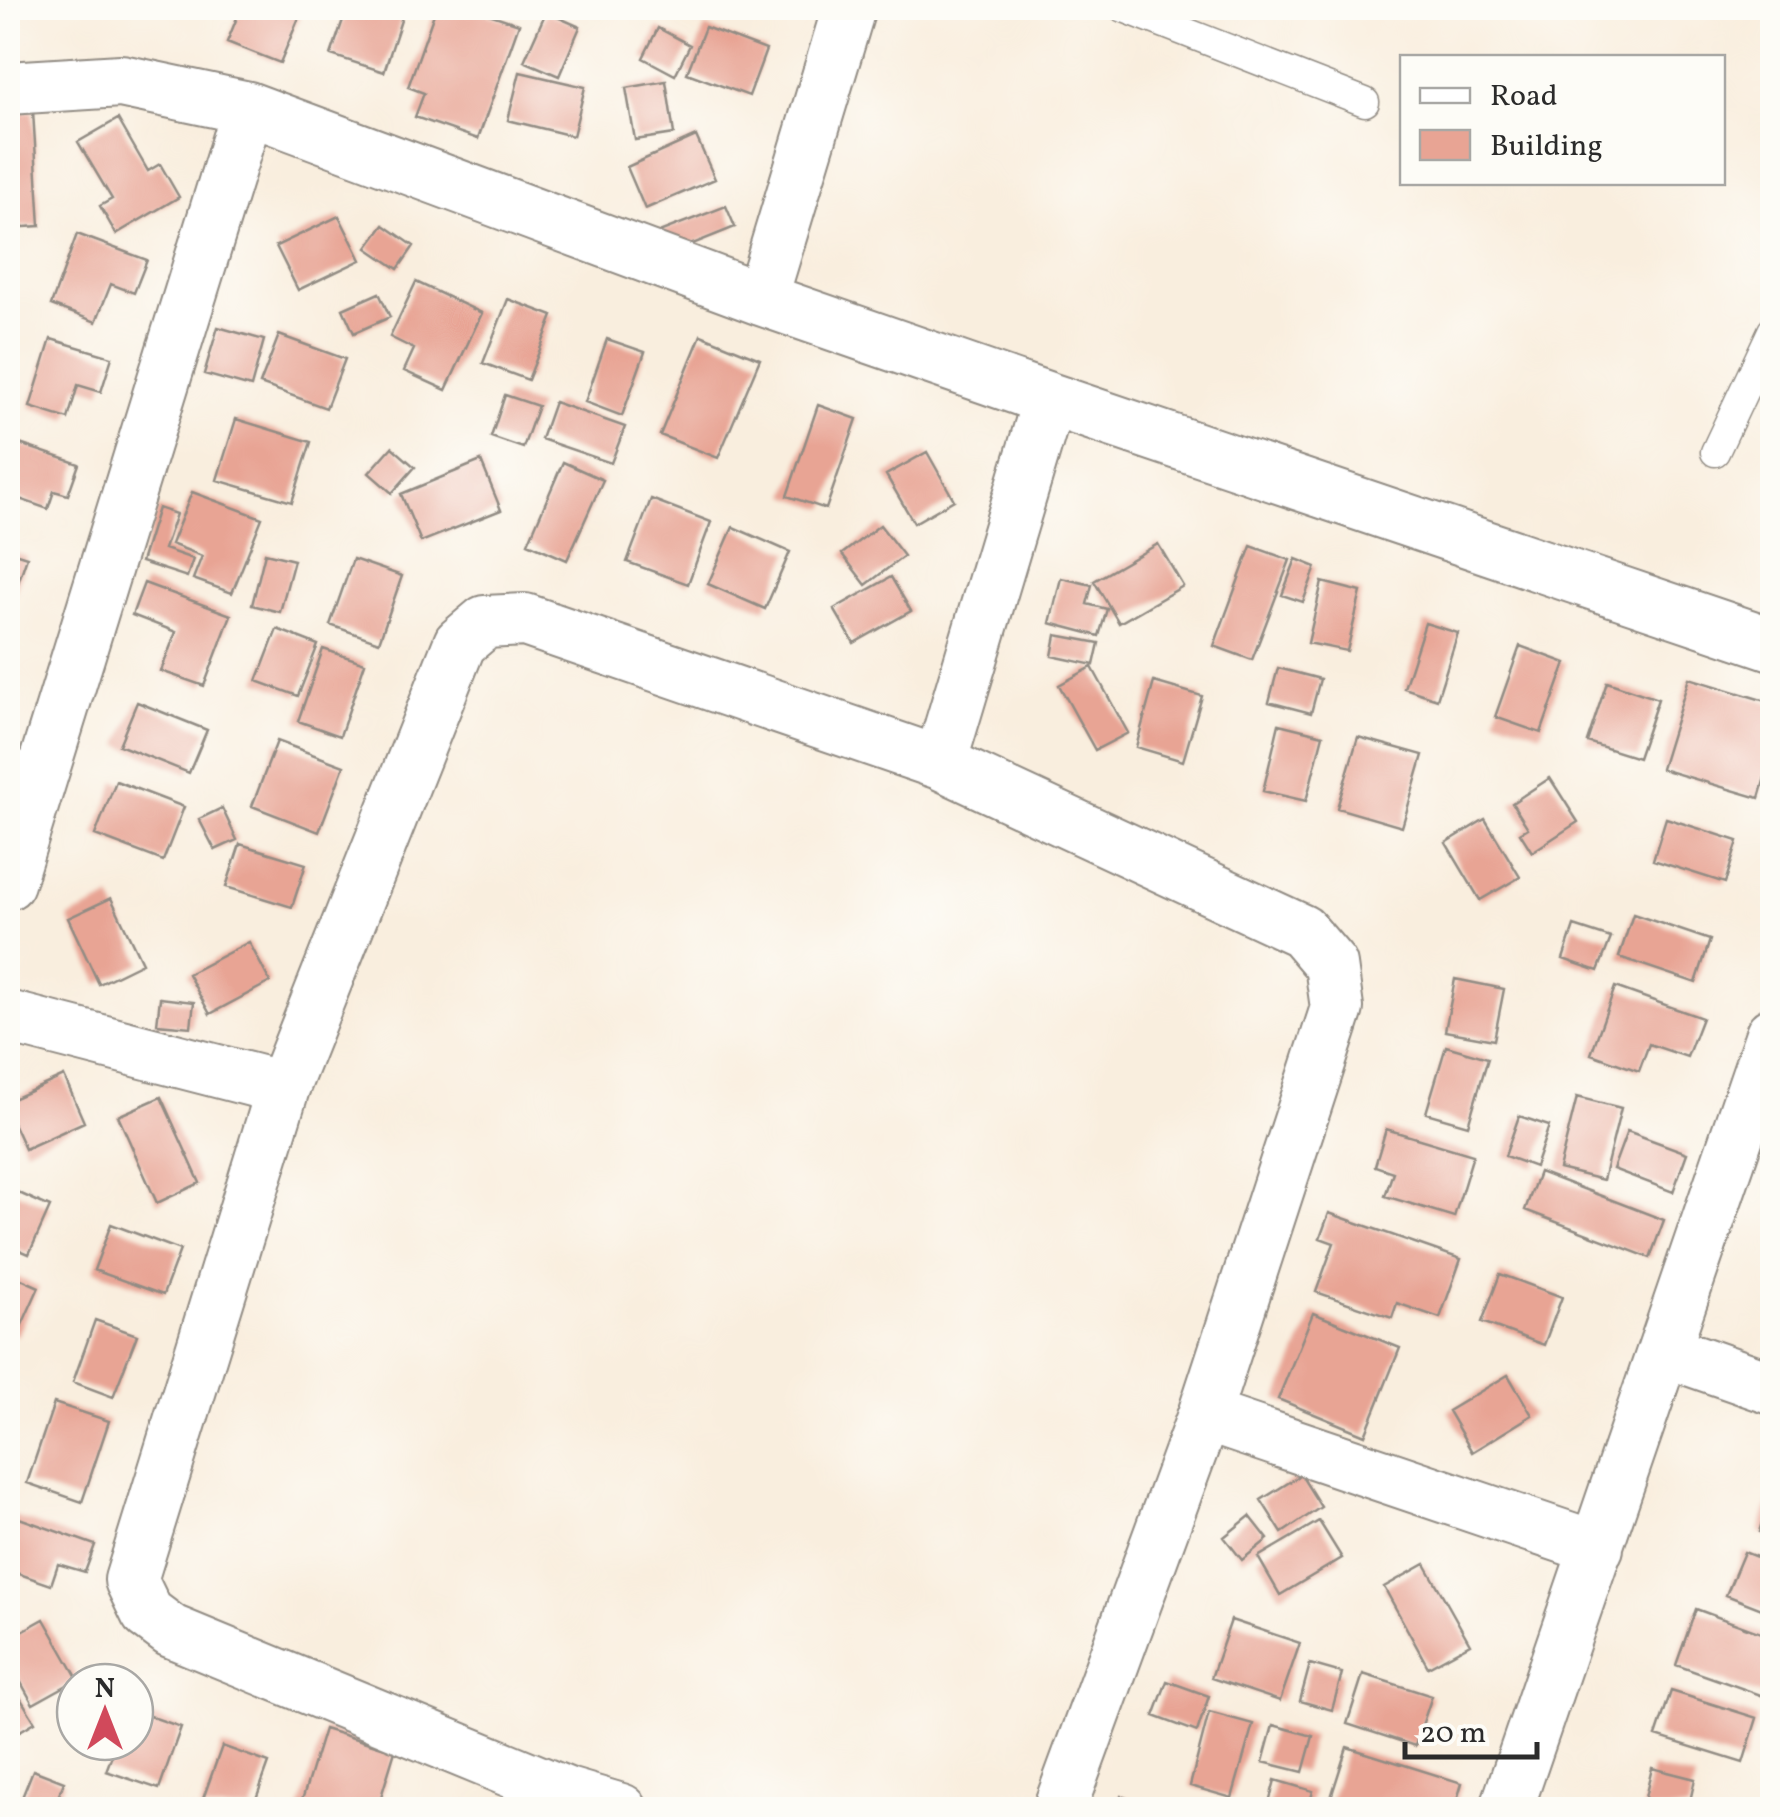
<svg xmlns="http://www.w3.org/2000/svg" width="1780" height="1817" viewBox="0 0 1780 1817" font-family="Vollkorn,serif">
  <style>
    .building { fill: #e8a494 }
    .lines { fill: none; stroke-linecap: round; stroke-linejoin: round }
    .lane-casing { stroke: #928c84; stroke-width: 31 }
    .street-casing { stroke: #928c84; stroke-width: 56 }
    .lane { stroke: #fff; stroke-width: 28 }
    .street { stroke: #fff; stroke-width: 52 }
  </style>
  <rect width="100%" height="100%" fill="#fdfcf7"/>
  <filter id="ink" filterUnits="userSpaceOnUse"><feTurbulence type="fractalNoise" baseFrequency=".01" numOctaves="2"/><feDisplacementMap in="SourceGraphic" scale="20" xChannelSelector="R" yChannelSelector="G"/><feConvolveMatrix kernelMatrix="1 2 1 2 8 2 1 2 1" color-interpolation-filters="sRGB"/></filter>
  <filter id="wash" filterUnits="userSpaceOnUse"><feTurbulence type="fractalNoise" baseFrequency=".0048" numOctaves="4" result="noise"/><feDisplacementMap in="SourceGraphic" scale="40" xChannelSelector="R" yChannelSelector="G"/><feGaussianBlur stdDeviation="2.25" result="paint"/><feColorMatrix in="noise" values="0 0 0 0 0 0 0 0 0 0 0 0 0 0 0 0 0 1.4 0 .05"/><feComposite in="paint" operator="in"/></filter>
  <g filter="url(#wash)">
    <rect width="100%" height="100%" fill="#f9eede"/>
    <g id="blocks">
      <path class="building" d="M241 8H303L280 63 227 42Z
        M347 8H405L384 72 331 55Z
        M436 8H471L519 24 478 139 415 117 424 93 408 87Z
        M546 12 580 27 559 76 524 61Z
        M705 27 766 50 749 96 687 73Z
        M658 28 690 45 675 75 643 58Z
        M520 72 585 87 573 136 508 120Z
        M666 81 674 134 635 140 626 88Z
        M33 111 40 226 8 228V112Z
        M118 119 148 171 160 164 179 197 116 234 100 206 112 199 78 142Z
        M696 136 715 179 645 209 627 167Z
        M726 206 735 227 663 256 654 234Z
        M339 216 361 260 298 290 276 246Z
        M384 225 414 246 398 269 367 248Z
        M77 234 147 260 134 293 111 284 96 322 51 305Z
        M416 282 482 313 446 390 404 371 414 349 390 337Z
        M379 293 390 317 354 333 343 309Z
        M508 299 553 316 528 380 483 363Z
        M218 327 264 340 251 387 204 374Z
        M279 335 345 359 326 408 260 384Z
        M701 335 760 359 718 458 660 435Z
        M51 339 112 357 101 392 78 385 68 419 30 407Z
        M607 339 645 352 622 416 585 402Z
        M505 395 538 406 523 448 491 437Z
        M554 402 625 427 611 463 541 439Z
        M818 405 857 419 826 509 787 496Z
        M236 419 311 442 292 502 217 480Z
        M8 440 79 464 68 495 54 491 48 509 8 495Z
        M392 447 415 467 392 493 369 473Z
        M927 452 954 500 914 523 886 475Z
        M481 461 501 510 421 542 401 494Z
        M563 462 603 480 567 560 528 543Z
        M192 492 262 518 232 593 193 579 202 556 171 544Z
        M651 499 711 522 688 584 627 562Z
        M158 508 176 514 164 549 193 559 187 577 141 562Z
        M880 525 904 556 866 585 842 554Z
        M733 527 790 552 765 609 708 584Z
        M1158 544 1183 586 1119 623 1094 581Z
        M1251 546 1290 560 1252 660 1214 646Z
        M8 551 27 557 11 603 8 602Z
        M265 553 294 560 280 612 252 605Z
        M353 559 402 576 379 642 330 625Z
        M1296 559 1316 567 1303 602 1282 595Z
        M891 577 911 611 854 643 834 609Z
        M1061 578 1092 585 1087 604 1107 609 1099 636 1050 623Z
        M1322 582 1361 592 1347 651 1308 643Z
        M144 583 231 615 204 686 161 671 176 632 132 615Z
        M1425 623 1458 633 1437 699 1404 688Z
        M277 629 318 645 298 696 257 681Z
        M1056 635 1099 643 1094 665 1052 656Z
        M1520 646 1566 663 1541 733 1495 717Z
        M323 649 365 663 340 736 298 721Z
        M1092 667 1128 733 1095 750 1059 685Z
        M1278 668 1320 679 1311 713 1269 702Z
        M1689 678 1772 703V753L1759 798 1661 769Z
        M1154 682 1202 696 1183 761 1136 747Z
        M1607 682 1658 699 1638 758 1587 742Z
        M137 702 207 730 189 773 119 745Z
        M1279 724 1323 735 1306 801 1263 791Z
        M1358 737 1423 755 1402 827 1337 808Z
        M277 741 344 766 319 832 252 806Z
        M1550 778 1578 822 1532 852 1520 833 1528 828 1512 803Z
        M116 781 184 807 163 861 95 835Z
        M222 808 237 840 215 850 199 819Z
        M1666 818 1738 841 1725 883 1653 860Z
        M1485 819 1520 877 1480 900 1446 843Z
        M240 844 306 864 292 907 226 887Z
        M111 898 142 963 99 984 68 918Z
        M1633 914 1710 940 1696 983 1619 957Z
        M1574 926 1611 938 1598 971 1563 959Z
        M249 942 270 982 210 1014 188 974Z
        M1455 979 1504 989 1494 1040 1445 1031Z
        M1615 987 1702 1018 1687 1057 1649 1044 1639 1071 1591 1054Z
        M160 998 194 1002 191 1027 157 1024Z
        M1446 1046 1488 1058 1468 1125 1426 1113Z
        M64 1076 84 1122 25 1149 8 1112V1101Z
        M161 1097 200 1183 157 1203 118 1116Z
        M1577 1097 1621 1108 1603 1180 1559 1169Z
        M1519 1116 1549 1126 1535 1167 1505 1156Z
        M1386 1129 1473 1155 1454 1217 1385 1196 1393 1172 1375 1166Z
        M1627 1131 1687 1153 1673 1192 1613 1169Z
        M1539 1172 1664 1220 1650 1258 1525 1210Z
        M8 1188 50 1207 29 1254 8 1245Z
        M1329 1213 1461 1259 1440 1318 1397 1303 1392 1318 1316 1292 1334 1243 1320 1238Z
        M111 1224 180 1250 163 1295 94 1270Z
        M8 1273 39 1287 17 1336 8 1331Z
        M1500 1274 1562 1297 1544 1345 1482 1322Z
        M1313 1313 1400 1348 1365 1435 1278 1399Z
        M95 1320 137 1335 113 1397 73 1382Z
        M1508 1375 1532 1415 1472 1452 1448 1411Z
        M54 1403 109 1421 82 1502 27 1483Z
        M1301 1475 1321 1507 1282 1533 1261 1500Z
        M1772 1491V1536L1759 1532Z
        M8 1514 95 1545 85 1572 58 1564 51 1585 8 1570Z
        M1250 1516 1268 1539 1242 1560 1224 1537Z
        M1319 1521 1342 1558 1280 1595 1258 1557Z
        M1744 1552 1772 1563V1613L1726 1595Z
        M1425 1564 1470 1644 1428 1667 1384 1587Z
        M1696 1609 1772 1637V1699L1676 1665Z
        M44 1619 78 1679 33 1704 8 1659V1639Z
        M1231 1620 1300 1643 1280 1701 1211 1678Z
        M1310 1664 1342 1673 1332 1710 1300 1701Z
        M1363 1674 1432 1696 1415 1746 1347 1724Z
        M8 1678 35 1722 8 1738Z
        M1167 1681 1209 1696 1197 1732 1154 1716Z
        M1671 1691 1757 1718 1743 1763 1656 1736Z
        M135 1711 181 1727 159 1789 106 1771 117 1742H135Z
        M1209 1712 1253 1724 1232 1798 1190 1786Z
        M1273 1725 1313 1736 1303 1772 1263 1762Z
        M324 1729 395 1751 377 1810H299Z
        M222 1746 269 1763 252 1810H199Z
        M1347 1747 1462 1783 1454 1810H1327Z
        M1652 1768 1695 1779 1688 1810H1642Z
        M33 1770 64 1782 53 1810H17Z
        M1275 1780 1313 1791 1308 1810H1267Z
        M1121 1796 1158 1809V1810H1116Z"/>
    </g>
  </g>
  <g filter="url(#ink)">
    <use href="#blocks" fill-opacity="0" stroke="#928c84" stroke-width="2.5"/>
    <g class="lines">
      <g class="lane-casing">
        <path id="lane" d="M1124 8 1365 102
          M1715 452 1772 331"/>
      </g>
      <g class="street-casing">
        <path id="street" d="M8 88 121 81 248 108 761 299 1049 399 1772 644
          M761 299 849 8
          M940 763 1049 399
          M8 883 248 108
          M8 1017 283 1088
          M1666 1351 1772 1388
          M1204 1415 1597 1548
          M621 1810 567 1794 171 1631 147 1613 131 1580 283 1088 460 643 485 622 525 620 940 763 1302 931 1331 965 1337 1008 1204 1415 1059 1810
          M1506 1810 1772 1034"/>
      </g>
      <use href="#lane" class="lane"/>
      <use href="#street" class="street"/>
    </g>
  </g>
  <rect width="1780" height="1817" fill="none" stroke="#fdfcf7" stroke-width="40"/>
  <rect x="1400" y="55" width="325" height="130" fill="#fdfcf7" stroke="#a9a8a5" stroke-width="2.5"/>
  <rect x="1420" y="88" width="50" height="15" fill="#ffffff" stroke="#a9a8a5" stroke-width="2.5"/>
  <text x="1490" y="105" font-size="30" fill="#2b2b2b">Road</text>
  <rect x="1420" y="130" width="50" height="30" fill="#e8a494" stroke="#a9a8a5" stroke-width="2.5"/>
  <text x="1490" y="155" font-size="30" fill="#2b2b2b">Building</text>
  <g transform="translate(105 1712)"><circle r="48" fill="#fdfcf7" stroke="#a9a8a5" stroke-width="2.5"/>
  <path d="M0-8L18 38L0 25L-18 38Z" fill="#d1495b"/>
  <text y="-15" font-size="28" font-weight="bold" text-anchor="middle" fill="#2b2b2b">N</text>
  </g>
  <path d="M1405 1742v15h132v-15" fill="none" stroke="#2b2b2b" stroke-width="5"/>
  <text x="1420" y="1742" font-size="30" fill="#2b2b2b" stroke="#fdfcf7" stroke-width="8" paint-order="stroke">20 m</text>
</svg>
